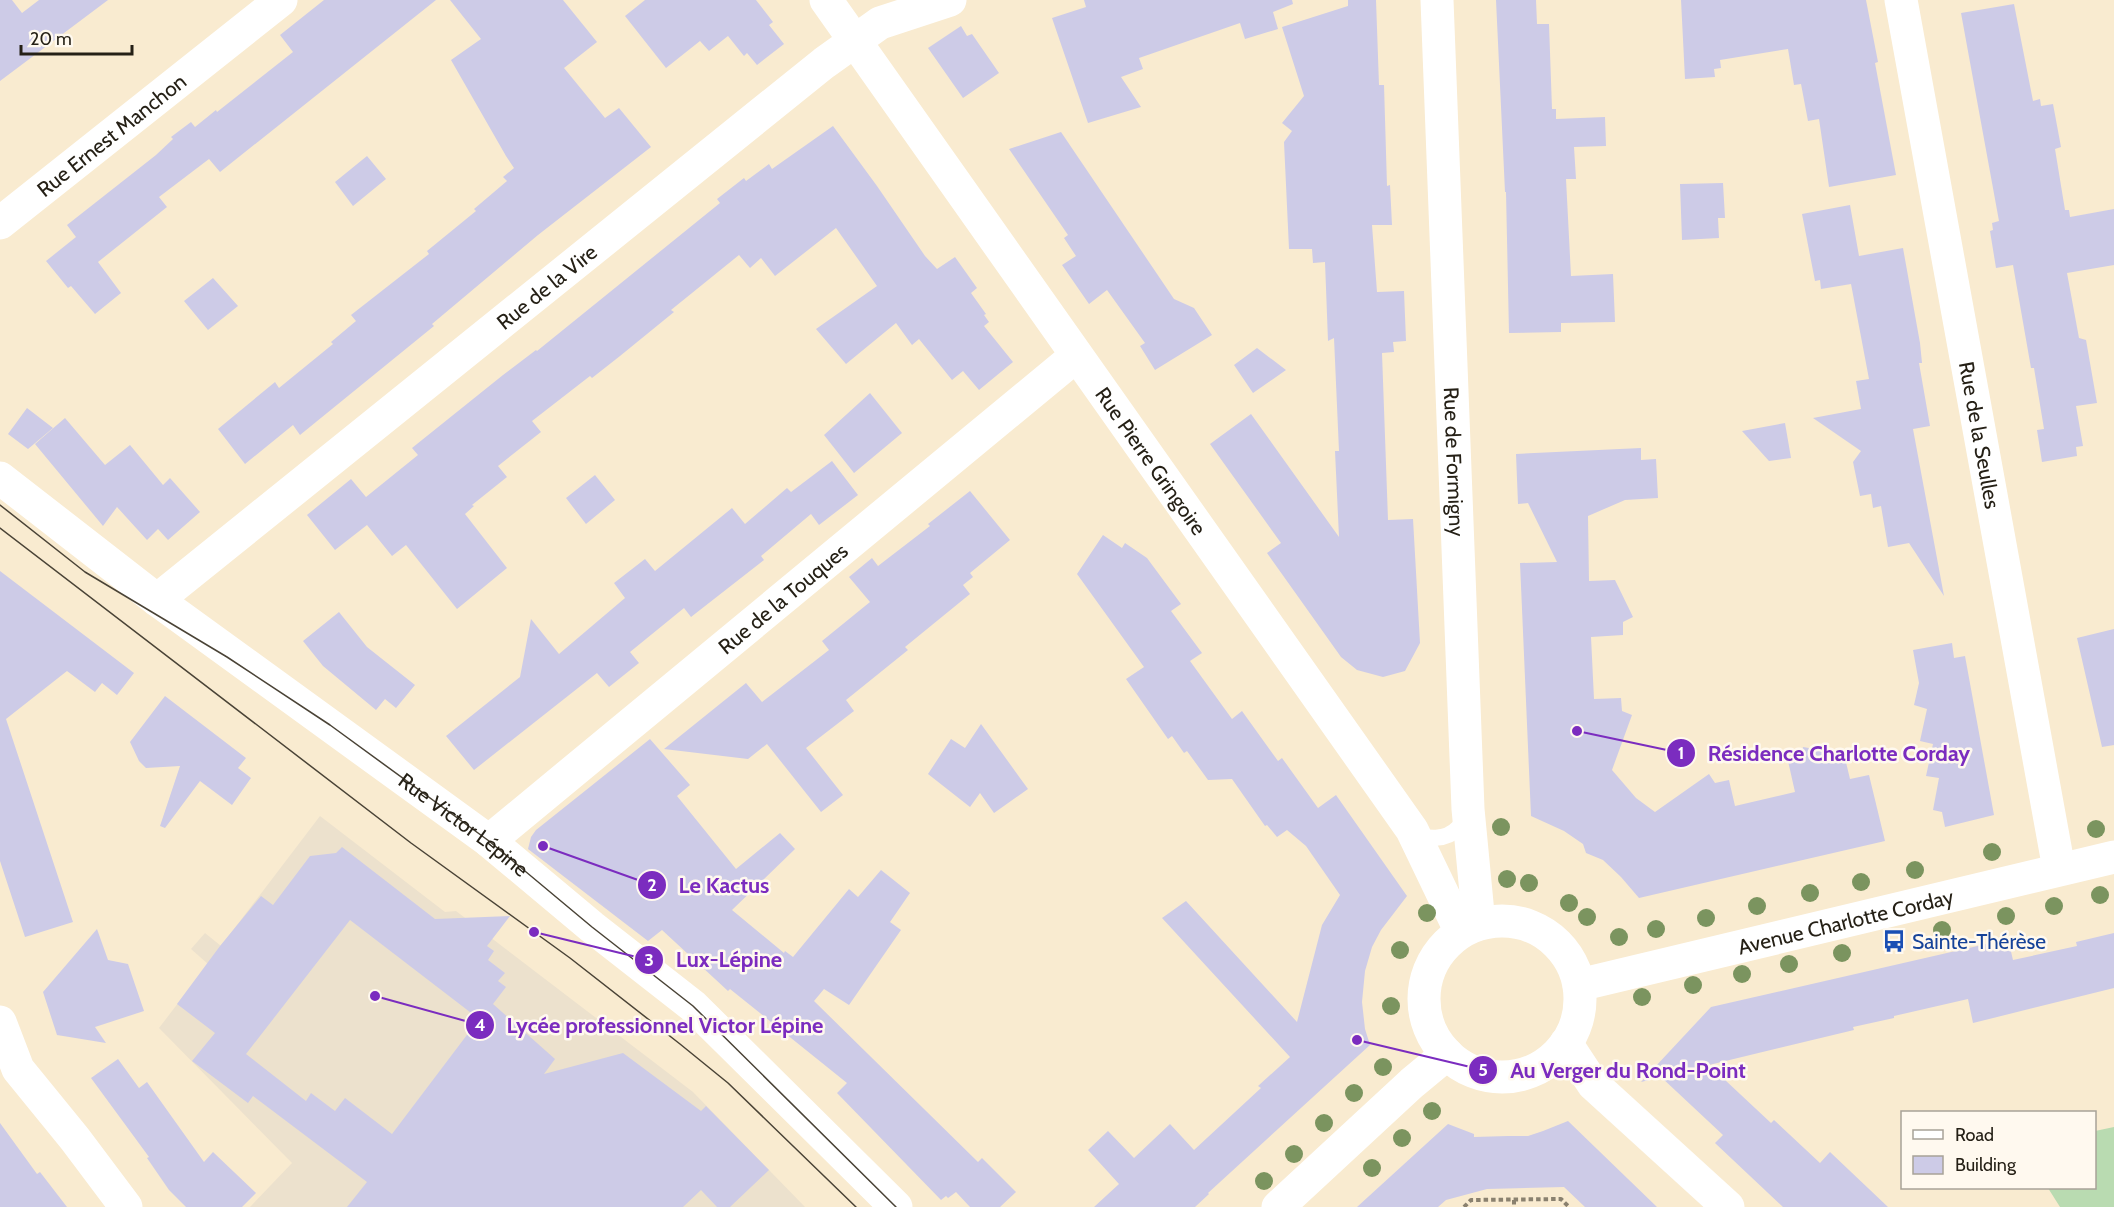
<svg xmlns="http://www.w3.org/2000/svg" width="2114" height="1207" viewBox="0 0 2114 1207" font-family="Cabin,sans-serif">
  <style>
    .education { fill: #ece1cd }
    .green { fill: #b9dbb1 }
    .building { fill: #cdcbe7; fill-rule: evenodd }
    .lines { fill: none; stroke-linecap: round; stroke-linejoin: round }
    .path { stroke: #8a816f; stroke-width: 4; stroke-dasharray: 4.5 3; stroke-linecap: butt }
    .service { stroke: #fff; stroke-width: 16 }
    .minor { stroke: #fff; stroke-width: 33 }
    .tertiary { stroke: #fff; stroke-width: 33 }
    .tram { stroke: #4a4336; stroke-width: 1.5 }
    .tree { fill: #7b945f }
    .labels { text-anchor: middle; dominant-baseline: central; stroke-width: 5; stroke-linejoin: round; paint-order: stroke }
    .street-label { font-size: 21px; fill: #252016; stroke: #fff9ef }
    .transit-label { font-size: 21px; fill: #164399; stroke: #fff9ef; text-anchor: start }
    .leader { fill: none; stroke: #7b2cbf; stroke-width: 2 }
    .callout-dot { fill: #7b2cbf; stroke: #fff9ef; stroke-width: 2 }
    .mark-label { font-size: 18px; text-anchor: middle; font-weight: bold; fill: #fff }
    .callout-label { font-size: 22px; text-anchor: middle; font-weight: bold; fill: #7b2cbf; stroke: #fff9ef; stroke-width: 5; stroke-linejoin: round; paint-order: stroke }
  </style>
  <rect width="100%" height="100%" fill="#f9ebd0"/>
  <path class="education" d="M320 816 445 912 456 911 693 1092 805 1207H250L292 1163 159 1028 208 964 191 949 205 933 221 946Z"/>
  <path class="green" d="M2114 1127V1207H2060L2048 1188H2094L2095 1131Z"/>
  <path class="building" d="M0 0H12L22 13 39 0H108L0 81Z
    M324 0H436L220 172 209 159 159 197 167 207 98 262 121 293 95 314 71 286 68 288 46 261 76 237 67 225 156 155 173 139 171 137 191 122 195 127 216 110 217 112 293 52 280 35Z
    M450 0H563L597 42 564 68 605 118 619 108 651 147 538 235 432 324 434 326 300 435 293 425 245 464 218 429 275 382 279 388 333 344 331 342 356 321 351 315 429 254 427 251 476 211 474 209 507 181 503 177 514 168 506 156 451 60 481 39Z
    M645 0H756L773 22 769 25 784 44 757 65 747 53 744 56 728 36 709 51 700 41 666 68 625 16Z
    M1084 0H1292L1293 4 1273 12 1278 29 1245 39 1240 23 1139 58 1143 69 1121 77 1141 107 1088 123 1052 18 1086 7Z
    M1348 0H1376L1379 85H1384L1387 186 1390 185 1392 225H1372L1377 292 1404 291 1406 341 1393 342 1394 352 1382 353 1388 520 1413 519 1420 643 1405 671 1383 677 1357 670 1341 657 1267 553 1281 543 1210 444 1251 414 1339 537 1335 451H1339L1334 338 1328 341 1325 262 1313 263 1312 249H1289L1284 142 1292 131 1282 123 1304 96 1282 27 1348 6Z
    M1496 0H1536L1537 24H1549L1552 109H1556V119L1605 117 1606 146 1574 147 1576 179H1566L1571 276 1613 274 1615 322 1561 323V332L1509 333 1506 192H1505Z
    M1681 0H1866L1878 62 1875 63 1896 175 1829 187 1819 119 1808 121 1801 84 1794 85 1788 49 1720 60 1721 68 1714 69 1715 77 1685 79Z
    M2014 4 2033 101 2040 99 2041 106 2053 104 2061 147 2055 149 2065 210H2069L2070 217 2114 209V265L2067 273 2079 338 2086 340 2097 403 2076 406 2083 446 2076 447 2077 456 2042 462 2037 430 2044 429 2034 368H2031L2013 265 1996 268 1990 231 1993 230 1992 223 1999 221 1961 13Z
    M961 26 967 36 972 34 999 73 963 98 928 48Z
    M833 126 877 186 925 256 937 269 955 257 977 288 971 293 986 314 984 315 989 322 984 326 1013 362 979 390 963 371 952 380 919 339 912 345 896 323 846 364 816 329 877 286 836 228 775 276 761 258 750 268 739 255 671 310 674 312 620 356 592 378 590 376 532 421 541 432 498 466 507 477 472 505 474 506 465 514 507 568 457 609 406 545 392 556 367 525 335 550 307 515 351 479 366 497 418 455 412 448 503 375 536 350 537 351 720 203 717 199 744 178 746 181 769 164 772 169Z
    M1061 132 1174 299 1194 308 1212 335 1155 370 1140 346 1145 343 1107 290 1089 304 1062 265 1076 256 1064 238 1068 235 1009 149Z
    M367 156 386 179 353 206 335 182Z
    M1723 183 1725 218H1718L1719 238 1682 240 1680 184Z
    M1850 205 1859 256 1903 248 1920 343 1922 363H1919L1930 426 1913 429 1944 596 1909 543 1888 547 1881 506 1873 508 1871 494 1860 496 1853 462 1861 451 1813 418 1861 409 1856 381 1869 379 1851 284 1821 289 1820 280 1815 281 1802 214Z
    M213 278 238 306 208 330 184 301Z
    M1257 348 1286 370 1253 393 1234 365Z
    M870 393 902 433 854 473 824 435Z
    M27 408 53 428 28 449 8 434Z
    M65 418 105 465 130 445 163 485 170 478 200 512 168 540 158 529 147 540 117 507 103 526 35 444Z
    M1785 423 1791 458 1769 461 1742 431Z
    M1641 448V460L1656 459 1658 498 1625 500 1588 516 1589 581 1615 580 1633 617 1623 622V635L1591 637 1594 699 1621 698 1622 711 1632 715 1612 770 1636 798 1655 812 1709 774 1715 783 1729 780 1735 806 1795 792 1788 761 1801 758 1803 747 1844 754 1850 779 1869 775 1885 841 1639 898 1621 877 1603 860 1586 853 1583 844 1564 831 1531 816 1520 563 1557 562 1528 503 1518 504 1516 454Z
    M832 461 858 495 819 525 811 514 761 556 764 560 691 617 684 608 630 652 639 663 609 687 597 673 474 770 446 736 520 677 531 619 559 654 625 598 614 583 645 559 655 571 732 508 745 524 787 488 791 492Z
    M595 475 615 500 586 524 566 498Z
    M970 491 1010 540 970 573 973 577 963 585 970 594 905 647 908 650 846 700 854 711 806 748 843 795 821 812 767 744 748 759 664 749 746 683 762 702 829 650 822 641 870 602 849 577 872 558 878 566 930 526 928 524Z
    M1103 535 1122 548 1125 543 1147 558 1181 604 1171 611 1202 653 1190 661 1232 719 1242 711 1278 761 1282 758 1318 808 1336 795 1407 896 1381 930 1372 947 1365 971 1362 1002 1365 1029 1370 1045 1208 1193 1209 1194 1195 1207H1094L1119 1184 1088 1150 1108 1131 1134 1158 1170 1124 1194 1150 1261 1088 1258 1086 1290 1057 1162 918 1186 901 1297 1022 1322 925 1340 895 1306 846 1287 830 1277 837 1267 825 1265 826 1232 779 1208 780 1187 751 1184 753 1172 736 1168 739 1126 679 1144 667 1077 574Z
    M0 571 134 673 117 695 102 683 95 692 67 671 6 719 73 922 25 937 0 861Z
    M339 612 367 647 415 685 396 708 385 699 376 710 323 666 303 641Z
    M2114 629V745L2102 747 2077 638Z
    M1952 643 1954 658 1965 656 1994 815 1945 827 1942 812 1933 810 1939 778 1926 776 1933 744 1920 741 1927 709 1914 705 1919 683 1913 650Z
    M165 696 246 758 238 768 251 778 232 805 200 781 165 828 160 826 180 766 146 768 139 761 130 742Z
    M981 724 1028 789 994 813 980 793 970 807 928 774 951 739 965 748Z
    M650 739 690 785 677 796 736 869 780 833 795 849 732 910 784 953 785 951 793 957 849 889 858 897 881 870 910 893 890 922 901 930 849 1005 824 989 814 1001 978 1162 982 1158 1016 1192 1000 1207H970L956 1192 948 1198 946 1196 941 1200 837 1093 847 1083 730 989 728 991 662 930 648 941 528 849 531 837 536 830Z
    M342 847 435 919 510 916 487 946 494 951 488 960 505 973 498 981 506 987 493 1004 555 1059 544 1074 623 1053 701 1111 706 1106 769 1170 730 1207H717L701 1190 683 1207H347L367 1182 253 1096 248 1103 192 1061 215 1033 177 1004 220 946 261 896 273 905 310 856 336 853ZM350 920 479 1019 392 1134 345 1098 335 1111 311 1093 306 1101 246 1054Z
    M97 929 108 960 128 964 144 1011 95 1027 106 1043 57 1035 43 992Z
    M2114 933V988L1973 1023 1968 999 1894 1016V1018L1853 1027 1854 1030 1709 1065 1771 1123 1774 1120 1820 1163 1830 1152 1888 1207H1783L1715 1143 1723 1135 1661 1077 1641 1082 1711 1007 2008 939 2013 960 2077 946 2076 942Z
    M118 1059 139 1088 147 1082 204 1162 213 1152 256 1193 242 1207H186L169 1190 147 1158 149 1157 91 1078Z
    M1568 1121 1657 1207H1585L1564 1187 1487 1189 1446 1200 1438 1207H1357L1448 1124 1474 1134V1137L1508 1136H1528L1543 1131Z
    M0 1123 37 1174 40 1172 67 1207H0Z"/>
  <g class="lines">
    <path class="path" d="M1514 1200V1207
      M1464 1207 1471 1200 1561 1199 1569 1207"/>
    <path class="service" d="M1413 831C1425 841 1447 840 1458 828 1461 825 1463 819 1465 815"/>
    <g class="minor">
      <path id="s1" d="M826 0 1412 830 1461 932"/>
      <path id="s2" d="M1901 0 2059 869"/>
      <path id="s3" d="M0 223 281 0"/>
      <path id="s4" d="M0 478 157 600 489 841 592 927 693 1006 896 1207"/>
      <path id="s5" d="M157 600 824 63 880 23 950 0"/>
      <path id="s6" d="M489 841 1076 356"/>
      <path d="M0 1022 18 1069 75 1139 126 1207"/>
    </g>
    <g class="tertiary">
      <path id="s7" d="M1437 0 1468 809 1479 924"/>
      <circle cx="1502" cy="999" r="78"/>
      <path id="s8" d="M1579 985 2114 857"/>
      <path d="M1566 1043 1593 1084 1728 1207"/>
      <path d="M1278 1207 1412 1083 1447 1054"/>
    </g>
    <path class="tram" d="M0 505 85 572 227 657 330 725 489 841 592 927 693 1006 896 1207
      M0 528 411 843 570 958 680 1044 728 1083 856 1207"/>
  </g>
  <g class="tree">
    <circle cx="1501" cy="827" r="9"/>
    <circle cx="2096" cy="829" r="9"/>
    <circle cx="1992" cy="852" r="9"/>
    <circle cx="1915" cy="870" r="9"/>
    <circle cx="1507" cy="879" r="9"/>
    <circle cx="1861" cy="882" r="9"/>
    <circle cx="1529" cy="883" r="9"/>
    <circle cx="1810" cy="893" r="9"/>
    <circle cx="2100" cy="895" r="9"/>
    <circle cx="1569" cy="903" r="9"/>
    <circle cx="1757" cy="906" r="9"/>
    <circle cx="2054" cy="906" r="9"/>
    <circle cx="1427" cy="913" r="9"/>
    <circle cx="2006" cy="916" r="9"/>
    <circle cx="1587" cy="917" r="9"/>
    <circle cx="1706" cy="918" r="9"/>
    <circle cx="1656" cy="929" r="9"/>
    <circle cx="1942" cy="930" r="9"/>
    <circle cx="1619" cy="937" r="9"/>
    <circle cx="1400" cy="950" r="9"/>
    <circle cx="1842" cy="953" r="9"/>
    <circle cx="1789" cy="964" r="9"/>
    <circle cx="1742" cy="974" r="9"/>
    <circle cx="1693" cy="985" r="9"/>
    <circle cx="1642" cy="997" r="9"/>
    <circle cx="1391" cy="1006" r="9"/>
    <circle cx="1383" cy="1067" r="9"/>
    <circle cx="1354" cy="1093" r="9"/>
    <circle cx="1432" cy="1111" r="9"/>
    <circle cx="1324" cy="1123" r="9"/>
    <circle cx="1402" cy="1138" r="9"/>
    <circle cx="1294" cy="1154" r="9"/>
    <circle cx="1372" cy="1168" r="9"/>
    <circle cx="1264" cy="1181" r="9"/>
  </g>
  <defs>
    <g id="bus-bare" transform="scale(1.8)"><path d="M-5-6H5V4H4V6H2V4H-2V6H-4V4H-5ZM-3.5-4V0h7V-4ZM-3.5 1.2v1.5H-2V1.2ZM2 1.2v1.5H3.5V1.2Z" fill="#1a4fb4" stroke="#fff9ef" stroke-width="2.5" paint-order="stroke"/></g>
  </defs>
  <g fill-rule="evenodd">
    <use href="#bus-bare" x="1894" y="941"/>
  </g>
  <g class="labels">
    <g class="street-label">
      <text stroke="none"><textPath href="#s3" startOffset="142">Rue Ernest Manchon</textPath></text>
      <text stroke="none"><textPath href="#s5" startOffset="500">Rue de la Vire</textPath></text>
      <text stroke="none"><textPath href="#s2" startOffset="442">Rue de la Seulles</textPath></text>
      <text stroke="none"><textPath href="#s1" startOffset="564">Rue Pierre Gringoire</textPath></text>
      <text stroke="none"><textPath href="#s7" startOffset="462">Rue de Formigny</textPath></text>
      <text stroke="none"><textPath href="#s6" startOffset="381">Rue de la Touques</textPath></text>
      <text stroke="none"><textPath href="#s4" startOffset="579">Rue Victor Lépine</textPath></text>
      <text stroke="none"><textPath href="#s8" startOffset="274">Avenue Charlotte Corday</textPath></text>
    </g>
    <g class="transit-label">
      <text x="1912" y="941">Sainte-Thérèse</text>
    </g>
  </g>
  <path class="leader" d="M1577 731L1681 753M543 846L652 885M534 932L649 960M375 996L480 1025M1357 1040L1483 1070"/>
  <g class="callout-dot">
    <circle cx="1577" cy="731" r="6"/>
    <circle cx="543" cy="846" r="6"/>
    <circle cx="534" cy="932" r="6"/>
    <circle cx="375" cy="996" r="6"/>
    <circle cx="1357" cy="1040" r="6"/>
    <circle cx="1681" cy="753" r="15"/>
    <circle cx="652" cy="885" r="15"/>
    <circle cx="649" cy="960" r="15"/>
    <circle cx="480" cy="1025" r="15"/>
    <circle cx="1483" cy="1070" r="15"/>
  </g>
  <g class="mark-label">
    <text x="1681" y="759">1</text>
    <text x="652" y="891">2</text>
    <text x="649" y="966">3</text>
    <text x="480" y="1031">4</text>
    <text x="1483" y="1076">5</text>
  </g>
  <g class="callout-label">
    <text x="1839" y="761">Résidence Charlotte Corday</text>
    <text x="724" y="893">Le Kactus</text>
    <text x="729" y="967">Lux-Lépine</text>
    <text x="665" y="1033">Lycée professionnel Victor Lépine</text>
    <text x="1628" y="1078">Au Verger du Rond-Point</text>
  </g>
  <rect x="1901" y="1111" width="195" height="78" fill="#fff9ef" stroke="#a8a298" stroke-width="1.5"/>
  <rect x="1913" y="1130" width="30" height="9" fill="#ffffff" stroke="#a8a298" stroke-width="1.5"/>
  <text x="1955" y="1141" font-size="18" fill="#252016">Road</text>
  <rect x="1913" y="1156" width="30" height="18" fill="#cdcbe7" stroke="#a8a298" stroke-width="1.5"/>
  <text x="1955" y="1171" font-size="18" fill="#252016">Building</text>
  <path d="M21 45v9h111v-9" fill="none" stroke="#252016" stroke-width="3"/>
  <text x="30" y="45" font-size="18" fill="#252016" stroke="#fff9ef" stroke-width="4.5" paint-order="stroke">20 m</text>
</svg>
